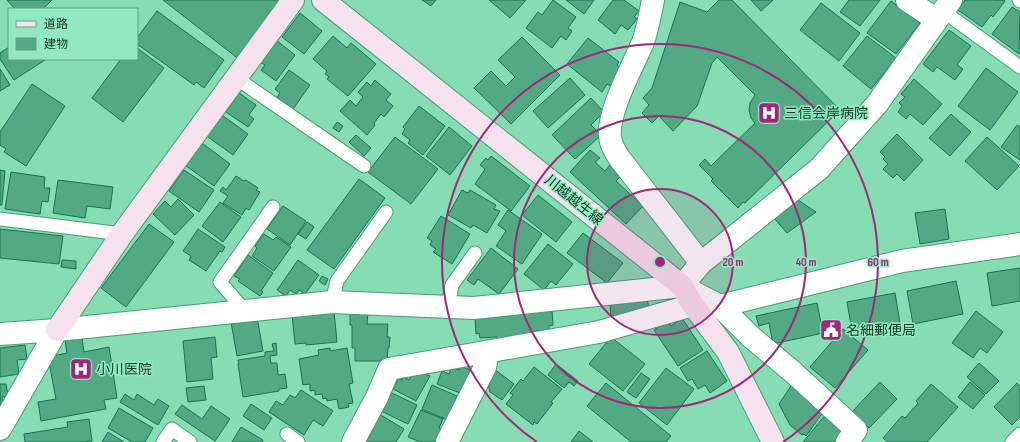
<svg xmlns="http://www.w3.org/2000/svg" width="1020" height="442" viewBox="0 0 1020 442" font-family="'Sofia Sans Condensed','Noto Sans JP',sans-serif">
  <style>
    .building { fill: #53a983; stroke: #137450 }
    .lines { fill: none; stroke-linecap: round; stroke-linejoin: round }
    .lane-casing { stroke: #469c76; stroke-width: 15 }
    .street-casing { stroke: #469c76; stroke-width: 24 }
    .secondary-casing { stroke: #469c76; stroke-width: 24 }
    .lane { stroke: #fff; stroke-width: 13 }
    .street { stroke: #fff; stroke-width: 22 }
    .secondary { stroke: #f6e1ee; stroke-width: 22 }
    .ring { fill: none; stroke: #a0277d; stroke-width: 2 }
    .labels { text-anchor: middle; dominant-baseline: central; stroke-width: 3; stroke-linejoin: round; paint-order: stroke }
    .poi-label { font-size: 14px; fill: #133828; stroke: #93e9bf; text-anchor: start }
    .street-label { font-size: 14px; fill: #133828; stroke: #93e9bf }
    .centre { fill: #a0277d; stroke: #93e9bf; stroke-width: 2 }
    .ring-label { font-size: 12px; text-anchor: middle; font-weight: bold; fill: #a0277d; stroke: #93e9bf; stroke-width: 3; stroke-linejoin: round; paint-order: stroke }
  </style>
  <rect width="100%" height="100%" fill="#86dcb3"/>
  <path class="building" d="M7 0H52L43 9H15Z
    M163 0H285L240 60Z
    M422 0H436L431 6Z
    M489 0H526L510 18Z
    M553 0 576 17 568 28 572 31 566 40 561 36 552 48 526 28 538 12 542 15Z
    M566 0H594L584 14Z
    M613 0H624L639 11 634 17 637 19 628 30 621 25 615 34 598 20Z
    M719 0H732L840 110 745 203 743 202 738 208 711 181 713 179 699 165 705 159 711 166 755 123 751 118 749 110 750 103 755 95 717 57 712 63 697 106 673 131 659 116 652 123 642 113 649 105 643 98 652 88 680 2 707 12Z
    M751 0H773L761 11Z
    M849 0H880L860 26 840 12Z
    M965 0H1004L1005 1 993 17 991 15 982 27 958 10Z
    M891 1 920 23 896 54 867 33Z
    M821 3 860 33 839 61 800 30Z
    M1012 7 1020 12 1019 54 992 34Z
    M157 11 224 60 204 88 196 82 194 85 137 44V38Z
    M300 13 322 31 304 54 282 37Z
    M949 30 971 46 957 65 963 69 955 80 937 67 933 72 923 64Z
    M333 36 347 48 351 43 376 64 348 96 327 79 329 77 325 74 327 71 313 59Z
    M867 36 896 58 871 89 843 66Z
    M522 37 560 75 511 124 474 88 491 71 506 86 515 77 498 60Z
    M588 38 619 62 617 65 623 70 610 86 607 84 602 92 567 64Z
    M276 40 295 55 276 81 261 70 265 65 260 62Z
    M9 47V59H44L45 60 14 80 0 59V53Z
    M137 48 164 68 123 122 92 98 121 59H137Z
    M986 68 1018 92 990 130 958 106Z
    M0 69 10 85 0 91Z
    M289 70 310 85 293 109 277 97 280 93 275 89Z
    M570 78 585 95 548 128 533 111Z
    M914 79 942 104 923 125 910 114 906 119 898 112 902 106 899 103 905 97 901 94Z
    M375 80 391 94 386 100 393 106 384 117 381 114 374 123 375 125 367 135 340 111 350 100 356 106 363 97 358 92 367 82 371 86Z
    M32 84 65 106 26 166 4 152 6 149 0 145V132Z
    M239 93 256 105 249 115 254 119 248 127 226 112Z
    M591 98 604 112 591 125 601 135 575 159 552 135Z
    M419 106 445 126 423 155 408 143 410 140 402 134 405 129 403 127Z
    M219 113 248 134 233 155 204 134Z
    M951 114 971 132 950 156 929 138Z
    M337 122 343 126 339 132 333 128Z
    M1017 125 1020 127V160L1001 147Z
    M449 127 472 146 450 175 426 156Z
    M897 134 923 160 904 181 897 174 893 178 883 169 888 164 883 159 885 157 880 152Z
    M356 135 371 148 364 156 349 142Z
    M395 137 438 169 411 204 368 172Z
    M987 137 1019 166 997 190 965 161Z
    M202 143 230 164 214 186 185 165Z
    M590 150 600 158 595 162 605 171 610 165 621 176 616 181 643 206 626 224 570 172Z
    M491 156 530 186 511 211 475 184 485 169 480 165 486 158 488 160Z
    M0 170 5 171 2 205H0Z
    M184 170 214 190 199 212 169 191Z
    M11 172 45 177 44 188H50L48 202 42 201 40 214 5 209Z
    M236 176 244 181 246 180 258 188 256 190 260 192 249 210 246 208 242 215 223 203 228 196 220 191 223 187 226 190Z
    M359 179 385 198 334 269 307 250Z
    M58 180 113 187 110 209 87 206 85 218 53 213Z
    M462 190 468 193 470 190 496 205 494 209 500 211 487 233 473 225 471 228 448 215Z
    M538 195 572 222 556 242 522 215Z
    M795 198 816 212 787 233 773 217Z
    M178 199 194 215 175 235 153 214 165 201 171 207Z
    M220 202 241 217 223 242 202 226Z
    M283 206 306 221 290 245 267 229Z
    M945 209 949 239 920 244 915 213Z
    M508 210 542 234 522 264 496 246 506 231 498 225Z
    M441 216 470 234 452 264 433 252 436 249 430 245 432 241 427 238Z
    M307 222 314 227 306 239 298 234Z
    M149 224 174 242 126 307 101 288Z
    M0 229 63 236 59 264 0 258Z
    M198 229 225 247 222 252 220 251 206 271 189 260 191 256 183 251Z
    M583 233 623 263 607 283 567 253Z
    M264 234 273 240 276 237 291 247 274 271 252 256 257 248 255 246Z
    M548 244 573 264 556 285 551 281 544 290 524 274Z
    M491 248 518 269 499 294 478 279 474 285 467 280Z
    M248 255 273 273 261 291 263 292 260 296 238 281 240 279 234 276Z
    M62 260 76 261V269L61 267Z
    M298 260 319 275 305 294 299 290 296 294 290 290 286 296 277 290Z
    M1020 268V301L992 306 987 273Z
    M322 276 328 279 325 285 319 281Z
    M956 281 963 314 913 324 907 291Z
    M895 293 900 323 852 331 847 302Z
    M647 299 649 308 611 320 610 302Z
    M817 303 823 333 773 344 769 323 759 326 756 316Z
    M552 310 553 325 549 326V330L536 331V335L497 339V337L480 338 479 333 476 334 475 317Z
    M334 311 337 342 306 345V343L295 344 292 315Z
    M976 311 1003 332 987 353 980 348 973 358 952 343Z
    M350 312H368L367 324H388L387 337H390L389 348H388L387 361H355V348H352V325H350Z
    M257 317 263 351 237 356 231 322Z
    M682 318 703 350 678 366 654 330 668 321 671 326Z
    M843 329 868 350 835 388 810 367Z
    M82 337 84 352 109 347 117 398 104 400 106 409 41 421 38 402 56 399 48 357 67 353 65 340Z
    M215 337 217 357 211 358 213 379 187 382 183 341Z
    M611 337 645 364 623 391 589 364Z
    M276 343 277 355 270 356 271 363H277L278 375 285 374 287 388 279 389V391L243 397 238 364H239L238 360 265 356V352L274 351 272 344Z
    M25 345 27 359 17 360 19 374 0 377V348Z
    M330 348V351L347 348 353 383 349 384 353 403 348 404 349 407 339 409 337 399 327 401 326 398 323 399 322 394 315 395V390L310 391V384L303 385 299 359 319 355 318 350Z
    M707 351 727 381 710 393 705 385 698 389 692 379 688 381 680 368Z
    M979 363 999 381 986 394 967 377Z
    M556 364 578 381 574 386 569 382 564 388 548 375Z
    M461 366 470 370 460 393 437 384 442 371 449 374 452 367 459 370Z
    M534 367 562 389 551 402 553 403 537 424 534 422 533 425 506 404 513 395 510 393 521 379 523 381Z
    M666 368 694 389 667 425 639 403Z
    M494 369 514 384 502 400 490 392 487 380Z
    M422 372 430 376 416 401 393 389 399 378 402 380 404 377 409 380 412 374 415 376 417 373Z
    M641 373 650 379 636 398 627 392Z
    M880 382 897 399 869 428 852 412Z
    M970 382 985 395 973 409 958 397Z
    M606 383 671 436 666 442H631L587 406Z
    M1017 383 1020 386V417L1012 425 994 407Z
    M0 384H6L8 396 2 397 3 405H0Z
    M931 384 958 407 927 442H888L883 438 902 416 905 418 918 403 916 401Z
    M432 385 457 396 447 420 422 409Z
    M204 386 206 400 188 402 186 388Z
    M791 386 824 411 806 436 804 434 802 435 790 425 779 404Z
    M301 390 333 411 323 426 313 420 304 435 269 412 276 401 283 405 290 395 295 398Z
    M390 392 417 405 408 424 381 411Z
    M125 394 134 400 137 394 154 405 158 399 169 406 158 425 120 402Z
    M251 404 272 418 264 430 243 416Z
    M182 405 202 419 211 406 230 419 215 441 175 414Z
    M119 408 153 428 145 442H132L108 428Z
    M421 410 443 419 439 428 443 431 438 442H420L408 437Z
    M379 414 404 429 396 442H362Z
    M826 414 845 430 835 442H803Z
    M89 419 92 441 84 442H25L24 434 68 427 67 422Z
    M241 427 263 440 262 442H232Z
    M579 431 593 442H571Z
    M108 432 124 442H102Z"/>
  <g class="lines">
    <g class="lane-casing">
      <path id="lane" d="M1019 0 1020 1
        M943 11 1020 67
        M236 78 364 166
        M0 219 122 234
        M332 302 337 281 386 212
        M448 307 452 285 475 253
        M245 311 220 282 273 207
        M287 434 298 442
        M163 442 172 429 190 442
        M1012 442 1020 434"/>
    </g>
    <g class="street-casing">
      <path id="street" d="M653 0C650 14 648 28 643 42 633 66 607 112 610 137 611 145 615 152 620 159L701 263
        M907 0 937 20
        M682 286 701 263 819 169 877 104 951 0
        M0 334 57 330 332 302 474 308 682 286 720 306
        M0 429 57 330
        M353 442 377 397 389 369 599 332 693 305
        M447 442 485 367 488 352
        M847 442 856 430 794 373 751 337 720 306 902 261 1020 244"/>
    </g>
    <g class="secondary-casing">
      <path id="secondary" d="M323 0 682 286 693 305 728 352 773 442
        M57 330 122 234 293 0"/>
    </g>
    <use href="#lane" class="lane"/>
    <use href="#street" class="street"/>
    <use href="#secondary" class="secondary"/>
  </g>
  <circle cx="660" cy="262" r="73" fill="#a0277d" fill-opacity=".12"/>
  <g class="ring">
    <circle cx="660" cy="262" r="73"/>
    <circle cx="660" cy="262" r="146"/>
    <path d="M537 442A218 218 0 1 1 783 442"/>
  </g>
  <defs>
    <g id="hospital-square" transform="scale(1.15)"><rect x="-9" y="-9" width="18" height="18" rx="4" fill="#a0277d" stroke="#93e9bf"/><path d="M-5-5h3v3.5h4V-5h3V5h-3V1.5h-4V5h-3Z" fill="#fff"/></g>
    <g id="civic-square" transform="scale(1.15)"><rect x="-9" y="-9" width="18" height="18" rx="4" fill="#a0277d" stroke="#93e9bf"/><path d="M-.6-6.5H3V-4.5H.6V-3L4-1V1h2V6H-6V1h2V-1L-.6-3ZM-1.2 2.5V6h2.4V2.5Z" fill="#fff"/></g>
  </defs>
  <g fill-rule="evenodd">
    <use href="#hospital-square" x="769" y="113"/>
    <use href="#civic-square" x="831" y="330"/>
    <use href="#hospital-square" x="81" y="369"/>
  </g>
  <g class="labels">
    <g class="poi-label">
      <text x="784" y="113">三信会岸病院</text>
      <text x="846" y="330">名細郵便局</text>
      <text x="96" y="369">小川医院</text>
    </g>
    <g class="street-label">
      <text transform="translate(574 200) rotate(39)">川越越生線</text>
    </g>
  </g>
  <circle cx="660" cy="262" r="6" class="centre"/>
  <g class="ring-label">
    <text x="733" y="266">20 m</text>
    <text x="806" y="266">40 m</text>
    <text x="878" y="266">60 m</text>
  </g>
  <rect x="8" y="8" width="130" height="52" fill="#93e9bf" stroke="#60a283"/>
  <rect x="16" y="21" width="20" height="6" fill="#f6e1ee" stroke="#60a283"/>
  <text x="44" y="28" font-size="12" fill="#133828">道路</text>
  <rect x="16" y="38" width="20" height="12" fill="#53a983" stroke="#60a283"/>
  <text x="44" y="48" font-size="12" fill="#133828">建物</text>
</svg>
